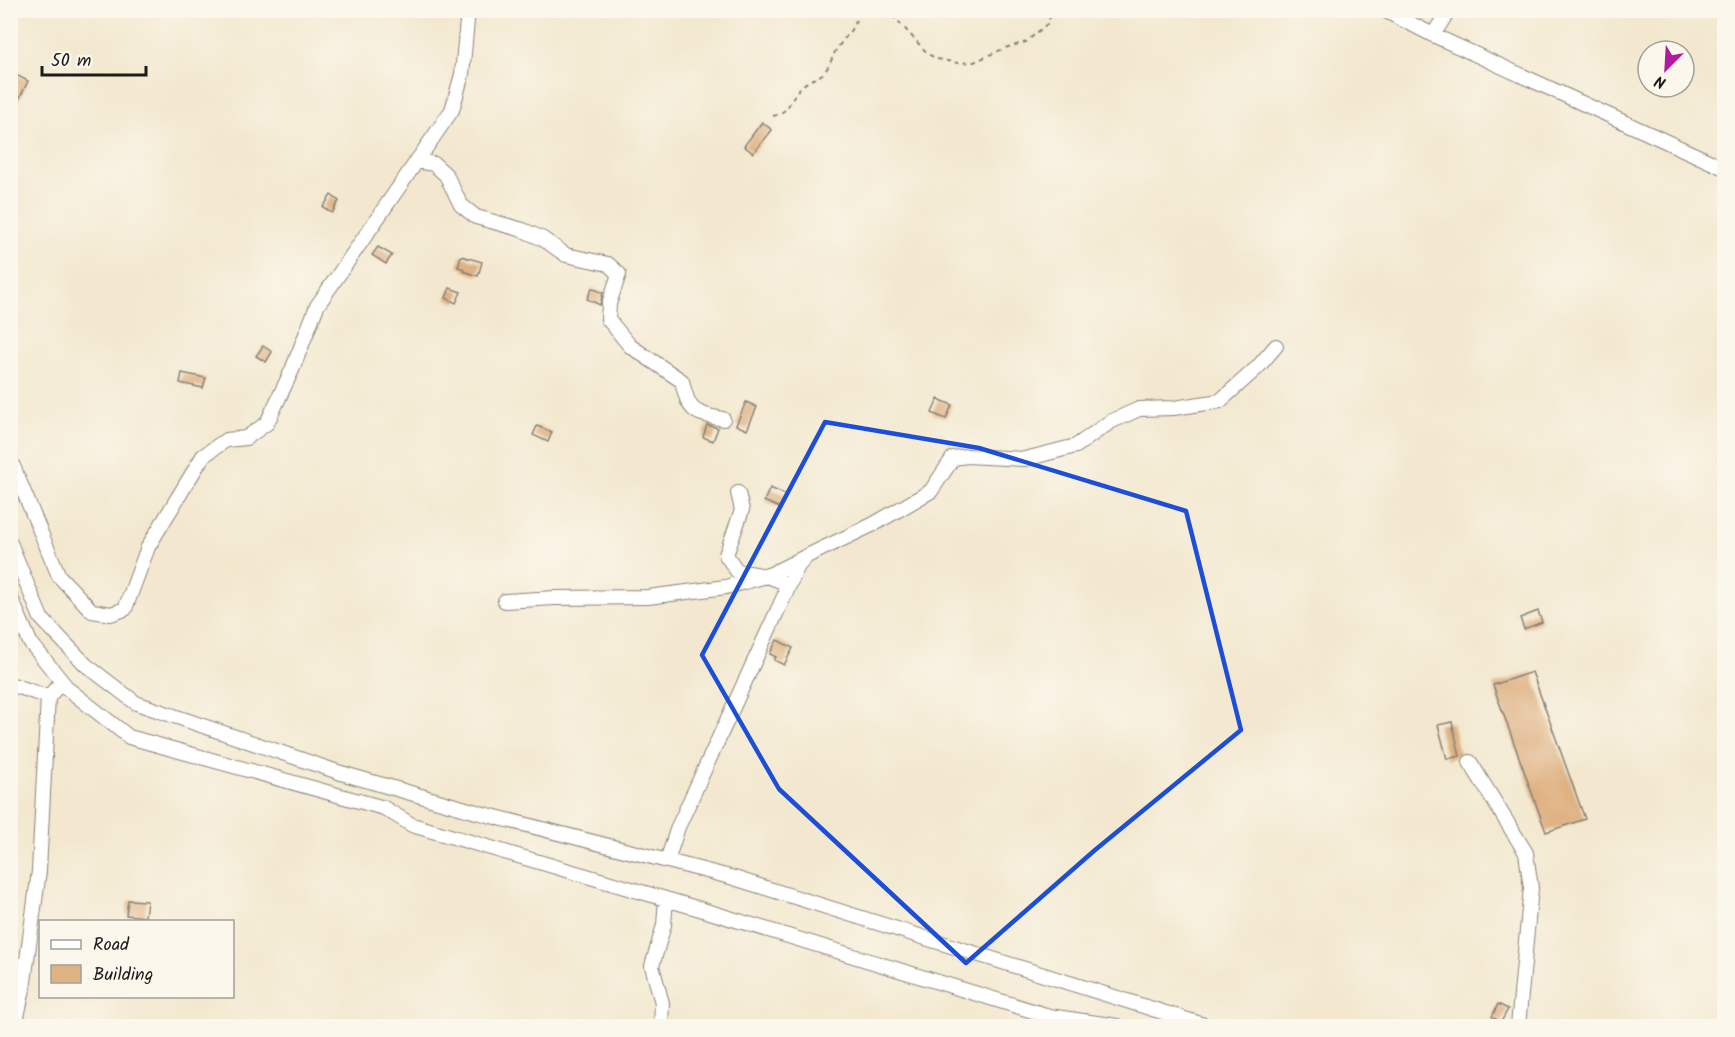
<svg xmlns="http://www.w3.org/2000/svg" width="1735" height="1037" viewBox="0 0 1735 1037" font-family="Kalam,sans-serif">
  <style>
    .building { fill: #dfb284 }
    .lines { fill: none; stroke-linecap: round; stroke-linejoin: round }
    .minor-casing { stroke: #888276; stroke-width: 16 }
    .path { stroke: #888276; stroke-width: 2; stroke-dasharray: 4.5 4.5; stroke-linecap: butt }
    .minor { stroke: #fff; stroke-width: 14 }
    .marked { fill: none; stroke: #1d4ed8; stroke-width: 4.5; stroke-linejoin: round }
  </style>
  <rect width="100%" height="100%" fill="#fbf7ec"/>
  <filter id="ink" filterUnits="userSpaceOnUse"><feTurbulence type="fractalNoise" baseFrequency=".0167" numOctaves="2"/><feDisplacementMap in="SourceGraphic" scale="12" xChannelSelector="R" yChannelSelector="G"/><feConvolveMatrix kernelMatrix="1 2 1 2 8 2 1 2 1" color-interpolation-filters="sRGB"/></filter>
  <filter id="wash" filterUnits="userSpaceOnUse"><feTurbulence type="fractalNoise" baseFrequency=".008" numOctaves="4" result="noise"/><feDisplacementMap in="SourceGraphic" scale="24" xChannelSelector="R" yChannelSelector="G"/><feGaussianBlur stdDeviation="1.35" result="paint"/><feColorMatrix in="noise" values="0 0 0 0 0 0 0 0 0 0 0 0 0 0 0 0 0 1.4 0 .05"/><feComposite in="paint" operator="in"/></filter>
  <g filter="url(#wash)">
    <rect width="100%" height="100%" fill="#f3e8cf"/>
    <g id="blocks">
      <path class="building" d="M10 72 28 81 10 118Z
        M762 122 772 130 753 153 744 146Z
        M331 195 339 201 332 213 323 207Z
        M378 247 392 255 386 264 372 255Z
        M461 256 482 262 478 276 463 271 464 269 458 267Z
        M450 288 461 292 456 303 446 298Z
        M592 288 603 293 600 305 587 299Z
        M263 346 272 352 266 362 256 356Z
        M182 373 206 378 203 388 180 383Z
        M938 399 952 405 946 419 932 413Z
        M746 402 757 407 747 430 736 425Z
        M707 425 718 428 713 441 703 437Z
        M537 426 552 432 548 442 533 435Z
        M770 488 786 495 780 508 764 501Z
        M1538 611 1542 622 1524 629 1520 618Z
        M777 640 793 648 784 665 774 660 776 657 770 654Z
        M1532 672 1585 819 1546 832 1493 685Z
        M1452 722 1460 756 1447 759 1438 725Z
        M128 900 147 901 145 917 126 915Z
        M1498 1004 1508 1009 1501 1022 1492 1017Z"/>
    </g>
  </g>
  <g filter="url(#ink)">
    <use href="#blocks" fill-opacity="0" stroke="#888276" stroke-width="1.5"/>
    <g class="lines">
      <g class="minor-casing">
        <path id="minor" d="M1384 10 1433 35 1724 168
          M1433 35 1449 10
          M416 161 434 164 446 175 461 205 476 217 523 230 543 239 566 255 608 264 619 274 609 304 608 319 630 346 682 381C689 412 693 413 723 419
          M10 459 59 576 92 611 111 614 125 609 148 547 203 456 226 440 246 438 267 423 292 370 317 306 452 110 462 74 468 10
          M738 493 742 510 726 555 737 571 767 576 783 582 786 593
          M10 543 41 618 86 665 136 703 341 773 480 813 734 878 1207 1026
          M10 596 30 642 68 689 129 737 384 808 412 825 700 909 1049 1016 1117 1026
          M505 601 555 598 648 597 726 587 767 576 805 557
          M10 684 48 697
          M1470 762 1526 853 1531 888 1518 1026
          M667 861 678 827 798 566 807 556 874 524 931 491 953 458 967 456 1025 459 1076 446 1110 422 1139 409 1174 408 1220 401 1258 367 1276 346
          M15 1026 23 989 39 871 48 697 62 682
          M661 1026 662 1003 652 966 664 925 666 899"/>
      </g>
      <path class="path" d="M885 10 897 20 928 54 937 59 958 63 974 62 1005 48 1026 42 1047 24 1053 10
        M773 116C791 112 789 98 801 87 807 81 814 79 821 75 830 69 832 55 838 47 847 35 856 26 859 10"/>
      <use href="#minor" class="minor"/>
    </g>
  </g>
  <path class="marked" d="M825 422 979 448 1186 511 1241 730 1095 850 966 963 779 789 702 655Z"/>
  <rect width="1735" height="1037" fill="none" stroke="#fbf7ec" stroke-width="36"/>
  <rect x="39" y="920" width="195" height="78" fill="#fbf7ec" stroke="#a29f99" stroke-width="1.5"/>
  <rect x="51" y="940" width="30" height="9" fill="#ffffff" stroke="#a29f99" stroke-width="1.5"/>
  <text x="93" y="950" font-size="18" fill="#1c1c1c">Road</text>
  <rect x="51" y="965" width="30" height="18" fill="#dfb284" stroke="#a29f99" stroke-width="1.5"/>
  <text x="93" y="980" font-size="18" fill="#1c1c1c">Building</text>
  <g transform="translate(1666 69) rotate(204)"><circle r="28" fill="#fbf7ec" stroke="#a29f99" stroke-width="1.5"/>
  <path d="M0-4.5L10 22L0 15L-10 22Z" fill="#b5179e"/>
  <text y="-9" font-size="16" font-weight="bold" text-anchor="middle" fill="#1c1c1c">N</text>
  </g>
  <path d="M42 66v9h104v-9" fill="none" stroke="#1c1c1c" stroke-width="3"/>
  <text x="51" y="66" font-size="18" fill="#1c1c1c" stroke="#fbf7ec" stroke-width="4.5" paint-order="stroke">50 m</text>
</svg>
